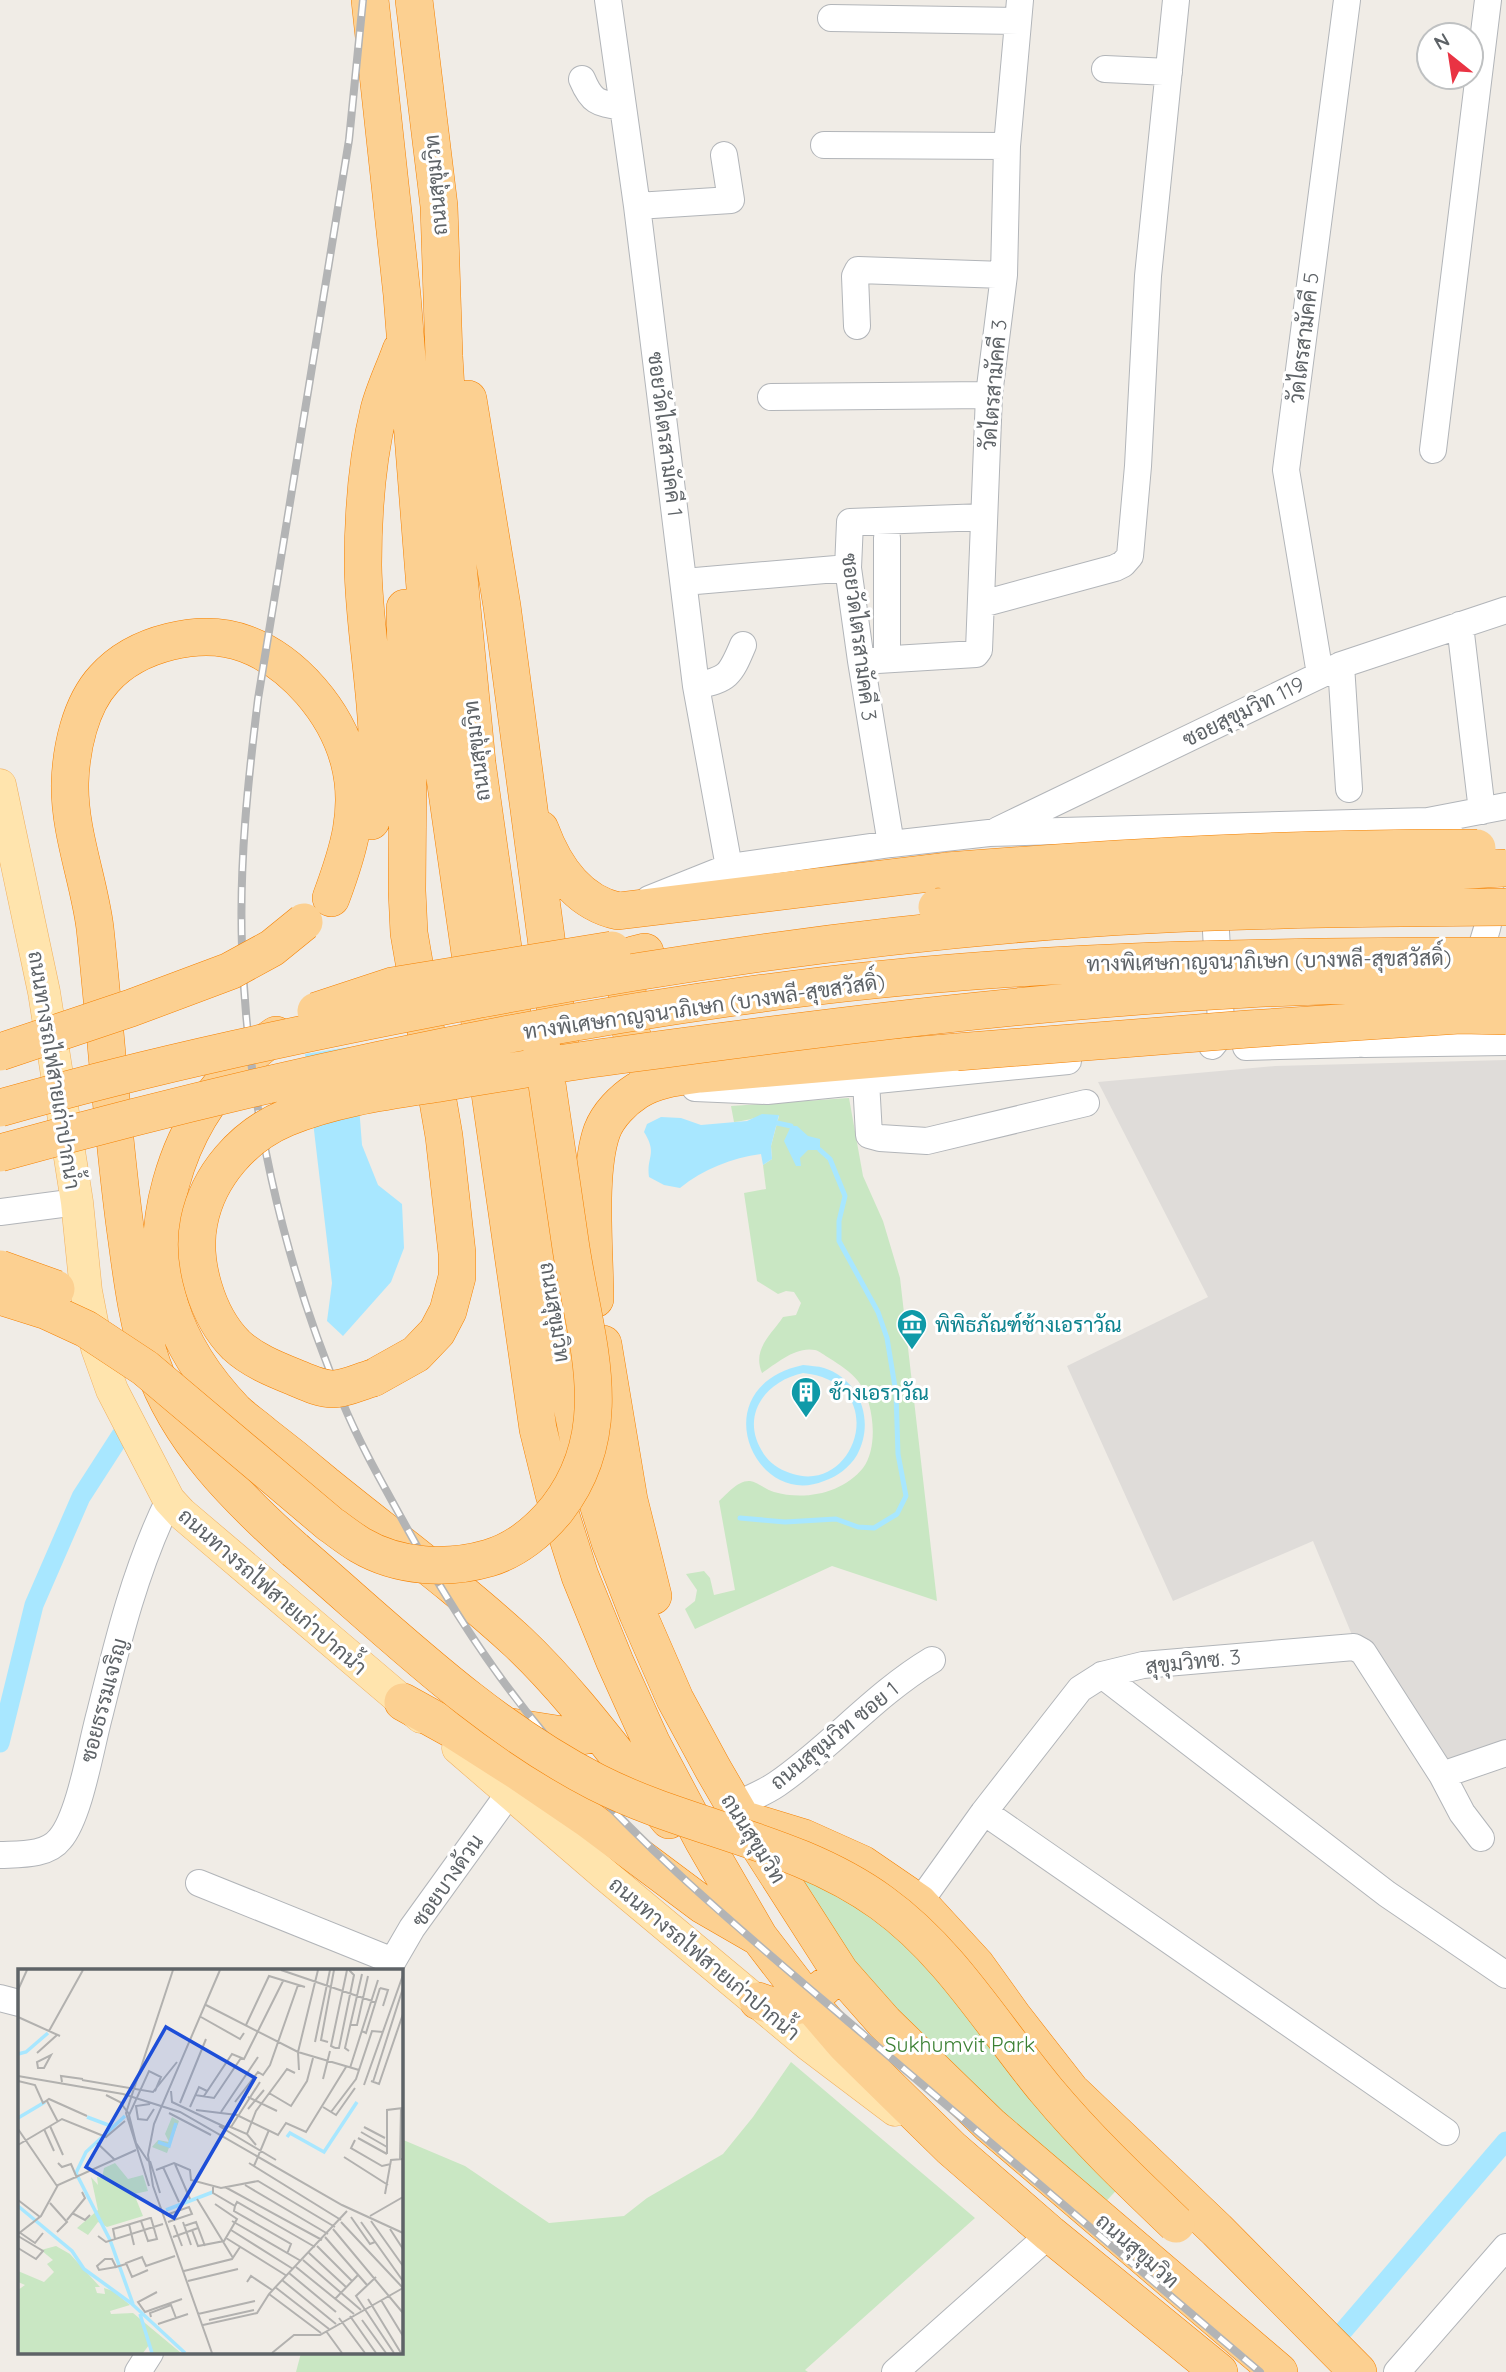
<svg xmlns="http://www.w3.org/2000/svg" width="1506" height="2372" viewBox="0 0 1506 2372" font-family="Quicksand,Sarabun,sans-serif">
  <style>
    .industrial { fill: #dfdcd9 }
    .green { fill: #c9e7c3 }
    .water { fill: #a8e7ff; fill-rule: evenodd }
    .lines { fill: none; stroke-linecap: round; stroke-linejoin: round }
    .stream { stroke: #a8e7ff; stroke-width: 5 }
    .canal { stroke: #a8e7ff; stroke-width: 19 }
    .minor-casing { stroke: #b2b5b9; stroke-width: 28 }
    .major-casing { stroke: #f1b05e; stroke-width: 33 }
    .highway-casing { stroke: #f58101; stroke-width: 38 }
    .minor { stroke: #fff; stroke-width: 26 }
    .major { stroke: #ffe4ad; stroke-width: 32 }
    .highway { stroke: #fcd091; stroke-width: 37 }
    .rail-casing { stroke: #b3b4b5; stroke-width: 8 }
    .rail { stroke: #fff; stroke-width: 5; stroke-dasharray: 16; stroke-linecap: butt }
    .highway-bridge-casing { stroke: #f58101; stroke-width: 38; stroke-linecap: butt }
    .highway-bridge { stroke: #fcd091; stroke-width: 37 }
    .labels { text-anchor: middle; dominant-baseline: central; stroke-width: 6; stroke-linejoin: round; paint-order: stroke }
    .street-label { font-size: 21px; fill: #5e6367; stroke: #fff }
    .culture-label { font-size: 21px; fill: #0d838f; stroke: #fff; text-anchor: start }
    .park-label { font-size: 21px; fill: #3c8034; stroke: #fff }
    .inset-river { fill: none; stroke: #a8e7ff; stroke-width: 3.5 }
    .inset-road { fill: none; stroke: #b2b1af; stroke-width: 2 }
    .view { fill: #1d4ed8; fill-opacity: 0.15; stroke: #1d4ed8; stroke-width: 3.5 }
    .inset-edge { fill: none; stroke: #5e6367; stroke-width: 3.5 }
  </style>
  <rect width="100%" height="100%" fill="#f0ece6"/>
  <path class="industrial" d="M1506 1060V1751L1442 1769 1352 1635 1313 1541 1173 1601 1067 1366 1208 1297 1098 1082 1275 1066Z"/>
  <path class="green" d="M849 1098 863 1176 883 1221 900 1278 937 1601 832 1566 695 1629 685 1609 695 1601 697 1590 686 1574 704 1571 710 1578 714 1595 735 1590 719 1501C727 1494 738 1480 750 1481 757 1482 767 1490 774 1492 805 1501 843 1493 863 1468 879 1447 874 1401 858 1381 850 1371 840 1365 829 1358 825 1356 820 1351 815 1350 796 1346 777 1363 762 1373 752 1349 771 1335 783 1317L796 1315 801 1303 794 1292 786 1291 778 1294 757 1281 744 1193 766 1189 763 1165 772 1159 771 1146 779 1116C761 1114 752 1120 734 1122L731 1106Z
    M809 1862 848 1881 1128 2178 1095 2213 990 2125 788 1893Z
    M791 2062 975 2218 805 2370 808 2372H296L301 2353H401V2139L465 2166 549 2223 624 2216 647 2198 723 2154 753 2117Z"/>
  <path class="water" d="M349 1047 357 1080 362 1145 378 1185 402 1204 404 1248 391 1282 343 1336 327 1321 332 1283 305 1054Z
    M762 1114 779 1115 771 1146 772 1159 763 1165 761 1154C732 1158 703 1169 680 1188L664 1185 649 1177C646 1157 658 1154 644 1132L647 1124 661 1117 681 1118 701 1125 747 1121Z
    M791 1126H797L808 1136 820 1139V1150H808L800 1158 801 1166H796L784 1141Z
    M803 1365C810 1366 818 1366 824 1368 861 1380 875 1422 857 1455 849 1468 838 1476 824 1481 754 1510 701 1387 803 1365ZM803 1373C892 1382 857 1494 793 1474 783 1471 773 1466 766 1457 738 1420 762 1382 803 1373Z"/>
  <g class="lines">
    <path class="stream" d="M777 1123 791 1126
      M740 1518 785 1522 836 1519 858 1527 874 1528 897 1514 906 1496 898 1454 896 1393 887 1338 878 1312 839 1241V1221L845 1196 830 1159 820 1150"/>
    <path class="canal" d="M0 1743 34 1605 81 1497 121 1435
      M1344 2330 1506 2141"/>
    <g class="minor-casing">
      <path id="minor" d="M608 0 637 206 696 686 729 867
        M831 18 1018 21
        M1105 69 1169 72
        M582 79C592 103 598 103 623 107
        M824 145 1007 146
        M637 206 731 200 724 155
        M857 326 855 276 858 270 1004 275
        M771 397 989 395
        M1433 450 1488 0
        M684 582 848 568
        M982 604 1115 568 1123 564 1130 556 1138 466 1148 276 1176 0
        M1460 625 1482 811
        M887 659V538
        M861 661 976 654 979 650 989 395 1004 275 1007 146 1020 0
        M1341 665 1349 789
        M1320 674 1286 470 1347 0
        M696 686C728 679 730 676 743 645
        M1428 821C1495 862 1506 892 1473 967
        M998 830 1341 665 1506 610
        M891 844 861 661 848 568 850 522 984 517
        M649 899 729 867 891 844 989 833 1428 821 1506 806
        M1364 1044 1506 1042
        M1212 1046 1220 1036 1221 1022 1214 895
        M1246 1047 1358 1044 1398 1023
        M866 1081 869 1135 880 1138 927 1141 1086 1103
        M695 1088 767 1091 1068 1061
        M0 1212 77 1202
        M1102 1675 1387 1894 1506 1975
        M1442 1775 1462 1813 1481 1838
        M734 1806C748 1799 764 1793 777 1784 831 1747 875 1694 932 1660
        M984 1812 1446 2132
        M0 1855C19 1854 47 1856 60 1839 80 1816 91 1745 100 1713 118 1640 136 1567 169 1500
        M199 1883 393 1961
        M919 1903 984 1812 1080 1689 1102 1675 1143 1665 1354 1647 1363 1652 1442 1775 1506 1753
        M387 1971 412 1928 510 1792
        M0 1998 19 2003
        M138 2372 150 2353
        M895 2372 1050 2234
        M1397 2372 1506 2247"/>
    </g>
    <g class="major-casing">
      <path id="major" d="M0 785 44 992 77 1202 86 1291 97 1348 112 1390 169 1500 181 1513 421 1717
        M458 1748 604 1874 809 2045 895 2110"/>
    </g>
    <g class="highway-casing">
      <path id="highway" d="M370 0 402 295 431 664 444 771 538 1429 554 1494 580 1576 615 1662 652 1744 704 1842 759 1937 809 2002 845 2044 951 2148 1050 2234 1219 2372
        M414 0 439 206 444 356 454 525 477 763 557 1332 580 1446 610 1542 638 1614 675 1699 713 1769 742 1819 840 1972 885 2023 990 2125 1279 2372
        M468 399 502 606 562 1058
        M371 821C389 736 364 650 363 565 363 515 367 459 379 410 384 390 394 370 401 350
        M540 829C554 867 577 902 618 911L947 871
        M645 952 633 955 629 961C625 1003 624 1052 662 1080
        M276 1035C223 1072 188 1121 171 1183 146 1272 172 1345 235 1411 243 1419 254 1426 263 1434 284 1450 305 1467 325 1484 389 1536 457 1586 518 1642 574 1695 620 1760 669 1820
        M595 1299C595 1253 587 1173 602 1131 608 1115 623 1100 637 1091 656 1079 678 1077 700 1074L957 1052
        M603 1344 629 1500 653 1596
        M373 1378 416 1354 437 1332 448 1311 457 1277V1253L444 1136 409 933 407 891 408 760 405 608
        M295 1550C236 1497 179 1441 152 1364 137 1322 132 1278 126 1234 112 1133 106 1030 95 928 89 880 69 832 70 783 71 749 80 705 104 679 136 643 201 627 246 644 294 662 336 712 349 761 362 810 348 852 331 898
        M403 1702 450 1728 519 1772 588 1819 703 1905 755 1935
        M499 1725 575 1737 599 1733
        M742 1819 804 1838 862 1864 919 1903 976 1965 1014 2018 1071 2091 1217 2230 1358 2372
        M758 2001C788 2012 800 2010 824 1987"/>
    </g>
    <use href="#minor" class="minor"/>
    <use href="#major" class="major"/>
    <use href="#highway" class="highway"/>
    <g class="rail-casing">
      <path id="rail" d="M363 0 349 140 258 699C248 781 239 863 242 947 247 1101 282 1259 342 1401 360 1445 385 1488 408 1530 448 1603 493 1673 547 1737 640 1849 754 1941 864 2035 996 2147 1128 2260 1260 2372"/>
    </g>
    <use href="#rail" class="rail"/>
    <g class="highway-bridge-casing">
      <path id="highway-bridge" d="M947 871C1123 857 1300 847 1477 848
        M937 907 1141 888 1506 868
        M316 1011 392 986 612 950
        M0 1052 131 1008 230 971 272 948 304 922
        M957 1052 1248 1029 1460 1015 1506 1016
        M0 1108C155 1064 312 1031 470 1001 693 959 919 927 1146 915 1266 909 1386 908 1506 907
        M0 1153C261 1081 526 1023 795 989 1031 959 1268 956 1506 956
        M0 1269 56 1289
        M0 1296 47 1311 86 1329 145 1368 330 1524C340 1531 350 1539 360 1545 399 1568 448 1570 489 1558 516 1550 540 1530 557 1509 620 1428 585 1339 571 1248 561 1180 551 1111 541 1043
        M373 1378C361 1381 346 1389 333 1389 320 1389 306 1382 294 1377 274 1369 252 1360 236 1345 207 1316 191 1262 199 1222 208 1176 243 1136 286 1118 334 1098 388 1091 440 1083 502 1073 565 1062 628 1054 834 1026 1041 1000 1248 989 1334 984 1420 984 1506 983
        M295 1550C391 1632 483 1724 596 1782 688 1829 797 1841 882 1903 950 1952 993 2026 1046 2090 1086 2138 1131 2181 1176 2224"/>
    </g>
    <use href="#highway-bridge" class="highway-bridge"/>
  </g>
  <defs>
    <g id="museum-pin" transform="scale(1.575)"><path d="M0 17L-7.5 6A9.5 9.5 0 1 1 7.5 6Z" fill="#0f9aa8" stroke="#fff"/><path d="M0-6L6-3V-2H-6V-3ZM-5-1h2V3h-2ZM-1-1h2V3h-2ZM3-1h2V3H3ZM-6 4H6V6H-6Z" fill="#fff"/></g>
    <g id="building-pin" transform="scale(1.575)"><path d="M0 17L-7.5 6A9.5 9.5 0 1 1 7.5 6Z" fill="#0f9aa8" stroke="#fff"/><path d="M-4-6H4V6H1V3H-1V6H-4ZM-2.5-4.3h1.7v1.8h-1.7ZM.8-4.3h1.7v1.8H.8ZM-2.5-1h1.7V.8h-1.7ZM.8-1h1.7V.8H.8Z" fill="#fff"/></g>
  </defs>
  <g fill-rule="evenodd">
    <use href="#museum-pin" x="912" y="1324"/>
    <use href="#building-pin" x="806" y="1392"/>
  </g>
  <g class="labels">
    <g class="street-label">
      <text transform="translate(435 185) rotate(-95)">ถนนสุขุมวิท</text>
      <text transform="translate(1303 338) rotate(-83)">วัดไตรสามัคคี 5</text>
      <text transform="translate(993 385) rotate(-85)">วัดไตรสามัคคี 3</text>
      <text transform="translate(666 434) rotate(83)">ซอยวัดไตรสามัคคี 1</text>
      <text transform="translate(860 637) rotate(83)">ซอยวัดไตรสามัคคี 3</text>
      <text transform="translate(1243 711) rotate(-26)">ซอยสุขุมวิท 119</text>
      <text transform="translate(476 751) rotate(-97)">ถนนสุขุมวิท</text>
      <text transform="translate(1269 960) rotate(-1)">ทางพิเศษกาญจนาภิเษก (บางพลี-สุขสวัสดิ์)</text>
      <text transform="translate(704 1006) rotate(-8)">ทางพิเศษกาญจนาภิเษก (บางพลี-สุขสวัสดิ์)</text>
      <text transform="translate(55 1070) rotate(81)">ถนนทางรถไฟสายเก่าปากน้ำ</text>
      <text transform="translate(556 1312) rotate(81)">ถนนสุขุมวิท</text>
      <text transform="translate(273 1591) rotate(41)">ถนนทางรถไฟสายเก่าปากน้ำ</text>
      <text transform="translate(1193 1661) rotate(-6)">สุขุมวิทซ. 3</text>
      <text transform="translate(103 1700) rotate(-75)">ซอยธรรมเจริญ</text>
      <text transform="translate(834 1735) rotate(-39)">ถนนสุขุมวิท ซอย 1</text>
      <text transform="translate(754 1838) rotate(58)">ถนนสุขุมวิท</text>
      <text transform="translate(447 1880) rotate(-55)">ซอยบางด้วน</text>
      <text transform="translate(705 1958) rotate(40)">ถนนทางรถไฟสายเก่าปากน้ำ</text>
      <text transform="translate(1138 2250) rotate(41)">ถนนสุขุมวิท</text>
    </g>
    <g class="culture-label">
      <text x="935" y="1324">พิพิธภัณฑ์ช้างเอราวัณ</text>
      <text x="829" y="1392">ช้างเอราวัณ</text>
    </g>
    <g class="park-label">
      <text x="960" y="2044">Sukhumvit Park</text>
    </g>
  </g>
  <g transform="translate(18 1969)">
    <rect width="385" height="385" fill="#f0ece6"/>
    <path d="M154 148 161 152 149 184 134 178 140 171 151 173 147 165ZM97 194 110 210 125 206 130 222 116 225 125 247 89 258 80 253 70 266 59 259 80 241 73 208 80 216 79 208 84 209 86 199ZM38 277 52 285 82 318H77L79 324 87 325 86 319 95 322 112 336 92 342 93 345 115 344 163 384H133L131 376 125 384H0V321L7 316 0 313V302L26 313 36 303 29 295 35 291 23 281Z" fill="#c9e7c3"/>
    <path class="inset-river" d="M0 85 8 83 30 64M107 147 68 183 58 204 92 271 115 335M69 148 93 157M0 149 27 133M269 168 272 164 306 183 339 133M140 173 151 177 158 154M0 237 54 282 66 300 113 334 167 384M148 241 195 223M122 345 134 384"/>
    <path class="inset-road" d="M263 1 357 33M362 19 370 21 365 37M0 21 9 1M188 36 280 83 341 101M0 48 42 67M183 48 222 70 226 64M228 56 251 7 287 18M332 56H339L350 7M31 62 65 1M344 62 348 64 362 19M297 73 312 1M310 73 303 71 316 1M317 79H321L336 6 331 1M317 79 313 77 329 1M331 82 327 79 344 5M19 84 39 66M33 86 26 99H20L19 93ZM332 99 360 11M281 101 280 83 300 1M0 107 105 125 162 143 324 236 385 264M305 110 312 82M64 111 135 123 159 93M0 112 17 116 25 134 31 130 69 147M353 112 361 115 385 45M44 113 43 107 65 110M355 113 385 19M346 116 385 6M153 122 154 133 207 158M251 124 273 137 289 112 295 89M88 126 102 133 111 145M177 126 196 129 223 89M186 127 214 85 226 90 265 12M230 128 259 142M29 132 40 153M217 133 240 103 245 106 252 96 280 16M162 134 188 70M132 135 118 137 120 150 129 151 136 140M172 138 181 118 189 122M305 138 318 146 337 119M230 140 246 121M178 141 219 146 260 166 268 154 288 163 328 98M203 143 240 88M313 143 338 110 354 62 365 63M151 144 193 166M208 156 229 165 238 176M32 157 45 186M201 157 258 191M213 158 242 113M346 158 367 169M0 160 39 217M26 160 36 182M343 163 369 178M229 165 238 142 261 111 269 100 277 104M340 169 369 185M337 171 333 179 364 197 373 195M79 174 97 191M0 176 44 150 88 168 107 152M369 185V141L385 139M326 188 370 216M382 190 383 139M130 192 118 174 111 146 131 102 143 108 137 122M132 192 142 224M40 194 44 198 53 195 59 209M231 194 323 251M157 195 172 230M236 197 251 161M145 198 161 233M138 201 156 194 172 201 173 211 203 219 240 212 317 258M227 216 310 265M131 217 108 144 155 1M195 217V224L217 237 216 242 273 275 269 285M207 218 304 271M367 225 373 191 385 190M179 230 215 289M0 231 22 248M32 234 49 253 39 263M217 237 219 233 297 278M54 244 67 251 72 246M148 246 171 238 174 245 150 253M352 247 385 228M333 248 352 275 357 273M49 251 67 229 64 223M214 252 283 292M353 252 385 297M165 253 173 276M323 253 385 319M343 253 385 312M111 255 116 276M156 256 164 277M166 257 178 253 187 277M315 260 385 344M372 260 385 280M174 261 180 277 206 272 219 250 197 235M213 261 275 300M1 263 17 274 25 264M0 265 23 247 40 216 118 181M0 267 25 282 18 290 0 279M80 267 88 273 145 255M155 268 180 259M307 268 349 316M208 269 269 307M97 270 95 260 109 256 132 249H133L139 270 130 272 123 252M299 277 334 312M291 284 328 318M285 291 343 341M98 298 81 301 79 297 87 290H94L98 298 108 295M278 298 336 345M130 301 114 308 108 294 124 288 128 297 157 287M166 302 214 290 222 278M271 304 318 343M358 308 338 327 376 384M264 311 318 355M170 312 220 300M229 313 233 307 254 321M257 318 311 360M139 323 120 333 127 343 164 330M251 325 303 364M317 330 340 306M350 330 383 384M363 331 385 367M180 345 237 332M332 347 358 384M133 348 132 344 153 336 158 349M321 349 347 384M191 351 236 341M344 351 368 384M140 355 170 345M185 356 239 344 251 325 329 242M308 362 324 384M194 384 135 217 130 186 136 155 202 1M254 384 276 366H302L385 319"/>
    <path class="view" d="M148 58 237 109 156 249 68 198Z"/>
    <rect width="385" height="385" class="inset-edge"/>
  </g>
  <g transform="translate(1450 56) rotate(330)"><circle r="33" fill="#ffffff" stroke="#bfc1c2" stroke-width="2"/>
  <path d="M0-5L12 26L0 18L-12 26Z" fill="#e93343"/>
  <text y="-10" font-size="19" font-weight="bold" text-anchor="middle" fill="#5e6367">N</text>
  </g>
</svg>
